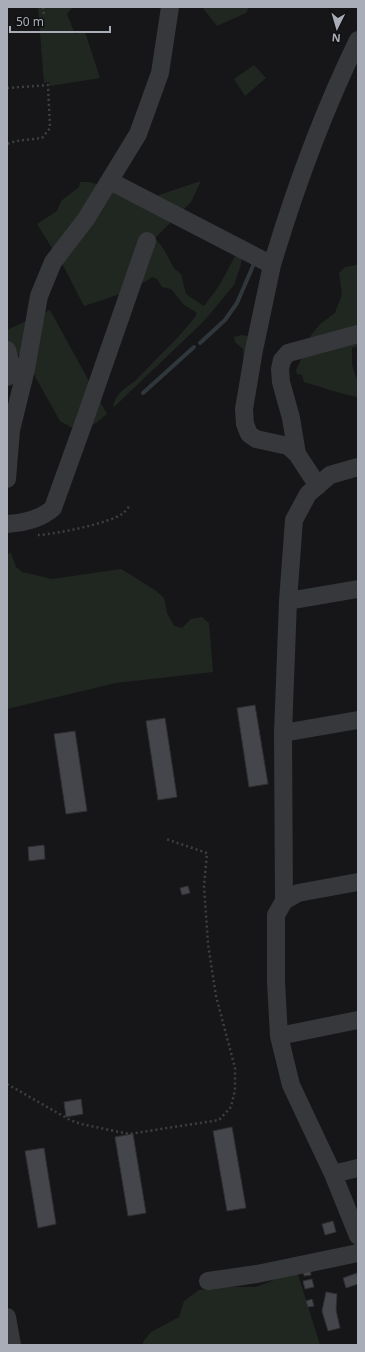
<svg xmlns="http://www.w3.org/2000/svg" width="365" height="1352" viewBox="0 0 365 1352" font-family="'Noto Sans',sans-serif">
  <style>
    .green { fill: #202721 }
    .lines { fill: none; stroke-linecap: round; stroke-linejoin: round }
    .stream { stroke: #2f373d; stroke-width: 4 }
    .building { fill: #45464b; stroke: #303034 }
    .path { stroke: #3d3f43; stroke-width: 2.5; stroke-dasharray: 2 3; stroke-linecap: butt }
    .minor { stroke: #37383c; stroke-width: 18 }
  </style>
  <rect width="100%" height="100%" fill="#161618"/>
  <path class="green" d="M38 7H73L67 14 75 34 85 32 100 78 50 86 49 82 44 83Z
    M202 7H249L246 13 217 26Z
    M254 65 266 78 245 96 234 79Z
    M201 181 191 202 155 238 163 248 174 268 181 274 186 294 204 306 219 286 245 238 241 264 234 285 204 321 113 408C114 396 124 388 134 382L180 335 196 316V312L184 305 171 289 162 287 157 279 152 277C132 291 107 299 84 306L64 267 37 224 57 211 61 201 79 187 80 182H89L147 199Z
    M358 262V346L352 348V365L358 383V397C339 394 322 387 304 382L302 375 297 374 296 370 300 362 302 347 320 324 335 313 342 294 339 273 345 267 357 265Z
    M50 310 107 414 96 423 90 426 78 428 71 427 60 421 31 369 7 343V330Z
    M242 335 257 338 263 336 265 342 260 349 244 363 243 349 235 342 234 337Z
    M11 553 16 567 22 572 52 579 121 569 155 590 164 598 167 613 174 626 182 628 191 619 202 617 209 623 213 672 116 683 7 709V554Z
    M297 1271 320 1345H143V1342L151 1332 179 1317 184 1301 199 1290 224 1287H256Z"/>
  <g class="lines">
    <path class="stream" d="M200 343 225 320 237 303 253 266
      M143 393 194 347"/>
  </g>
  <path class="building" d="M255 705 268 784 249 787 237 708Z
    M165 718 177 797 158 800 146 721Z
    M75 731 87 811 66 814 54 734Z
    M44 845 45 859 29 861 28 847Z
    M188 886 190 893 182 895 180 888Z
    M81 1099 83 1114 66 1117 64 1102Z
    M232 1127 246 1208 227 1211 213 1131Z
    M133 1134 146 1213 128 1216 115 1137Z
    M44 1148 56 1224 38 1228 25 1151Z
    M333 1221 336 1232 325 1235 322 1224Z
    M310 1267 311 1275 304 1276 303 1268Z
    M357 1273 358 1284 346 1288 343 1278Z
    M312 1279 314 1287 305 1289 303 1281Z
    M326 1292 337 1294 336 1310 340 1328 328 1331 322 1311Z
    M312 1299 314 1306 308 1307 306 1301Z"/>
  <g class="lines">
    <path class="path" d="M43 7 44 15
      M7 88 48 85 50 128 42 138 16 141 7 144
      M38 535C57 534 106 524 122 514 125 512 128 508 130 505
      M7 1084 70 1120 81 1124 129 1134 219 1120 231 1107 235 1090V1068L216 996 208 944 204 886 207 853 166 839"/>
    <path class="minor" d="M110 181 272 265C295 188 323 112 358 40
      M272 265 254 350 244 409 245 424 249 434 256 439 288 446 297 454 318 486
      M7 350C10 360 13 368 7 377
      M297 454 291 418 281 382 280 369 282 360 288 353 358 334
      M7 479 11 430 26 369 39 296 53 262 86 219 138 134 160 73 170 7
      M7 524C23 523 40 520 53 508L85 419 147 241
      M288 601 358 589
      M283 733 358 720
      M284 901 283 733 288 601 294 520 308 494 330 475 358 467
      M279 1036 358 1020
      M358 1168 333 1174 358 1236
      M333 1174 291 1085 279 1036 276 982V915L284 901 298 893 358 882
      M208 1281 257 1274 358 1253
      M7 1317 12 1345"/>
  </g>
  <rect width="365" height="1352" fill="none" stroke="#a9adb7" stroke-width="16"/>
  <g transform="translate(337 28) rotate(185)" stroke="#111113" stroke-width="3" paint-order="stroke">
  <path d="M0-3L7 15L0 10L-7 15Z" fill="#a9adb7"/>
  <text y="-6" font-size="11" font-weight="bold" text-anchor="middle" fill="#a9adb7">N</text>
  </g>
  <path d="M10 26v6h100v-6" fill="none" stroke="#a9adb7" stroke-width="2"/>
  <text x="16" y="26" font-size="12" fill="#a9adb7" stroke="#111113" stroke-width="3" paint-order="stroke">50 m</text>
</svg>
